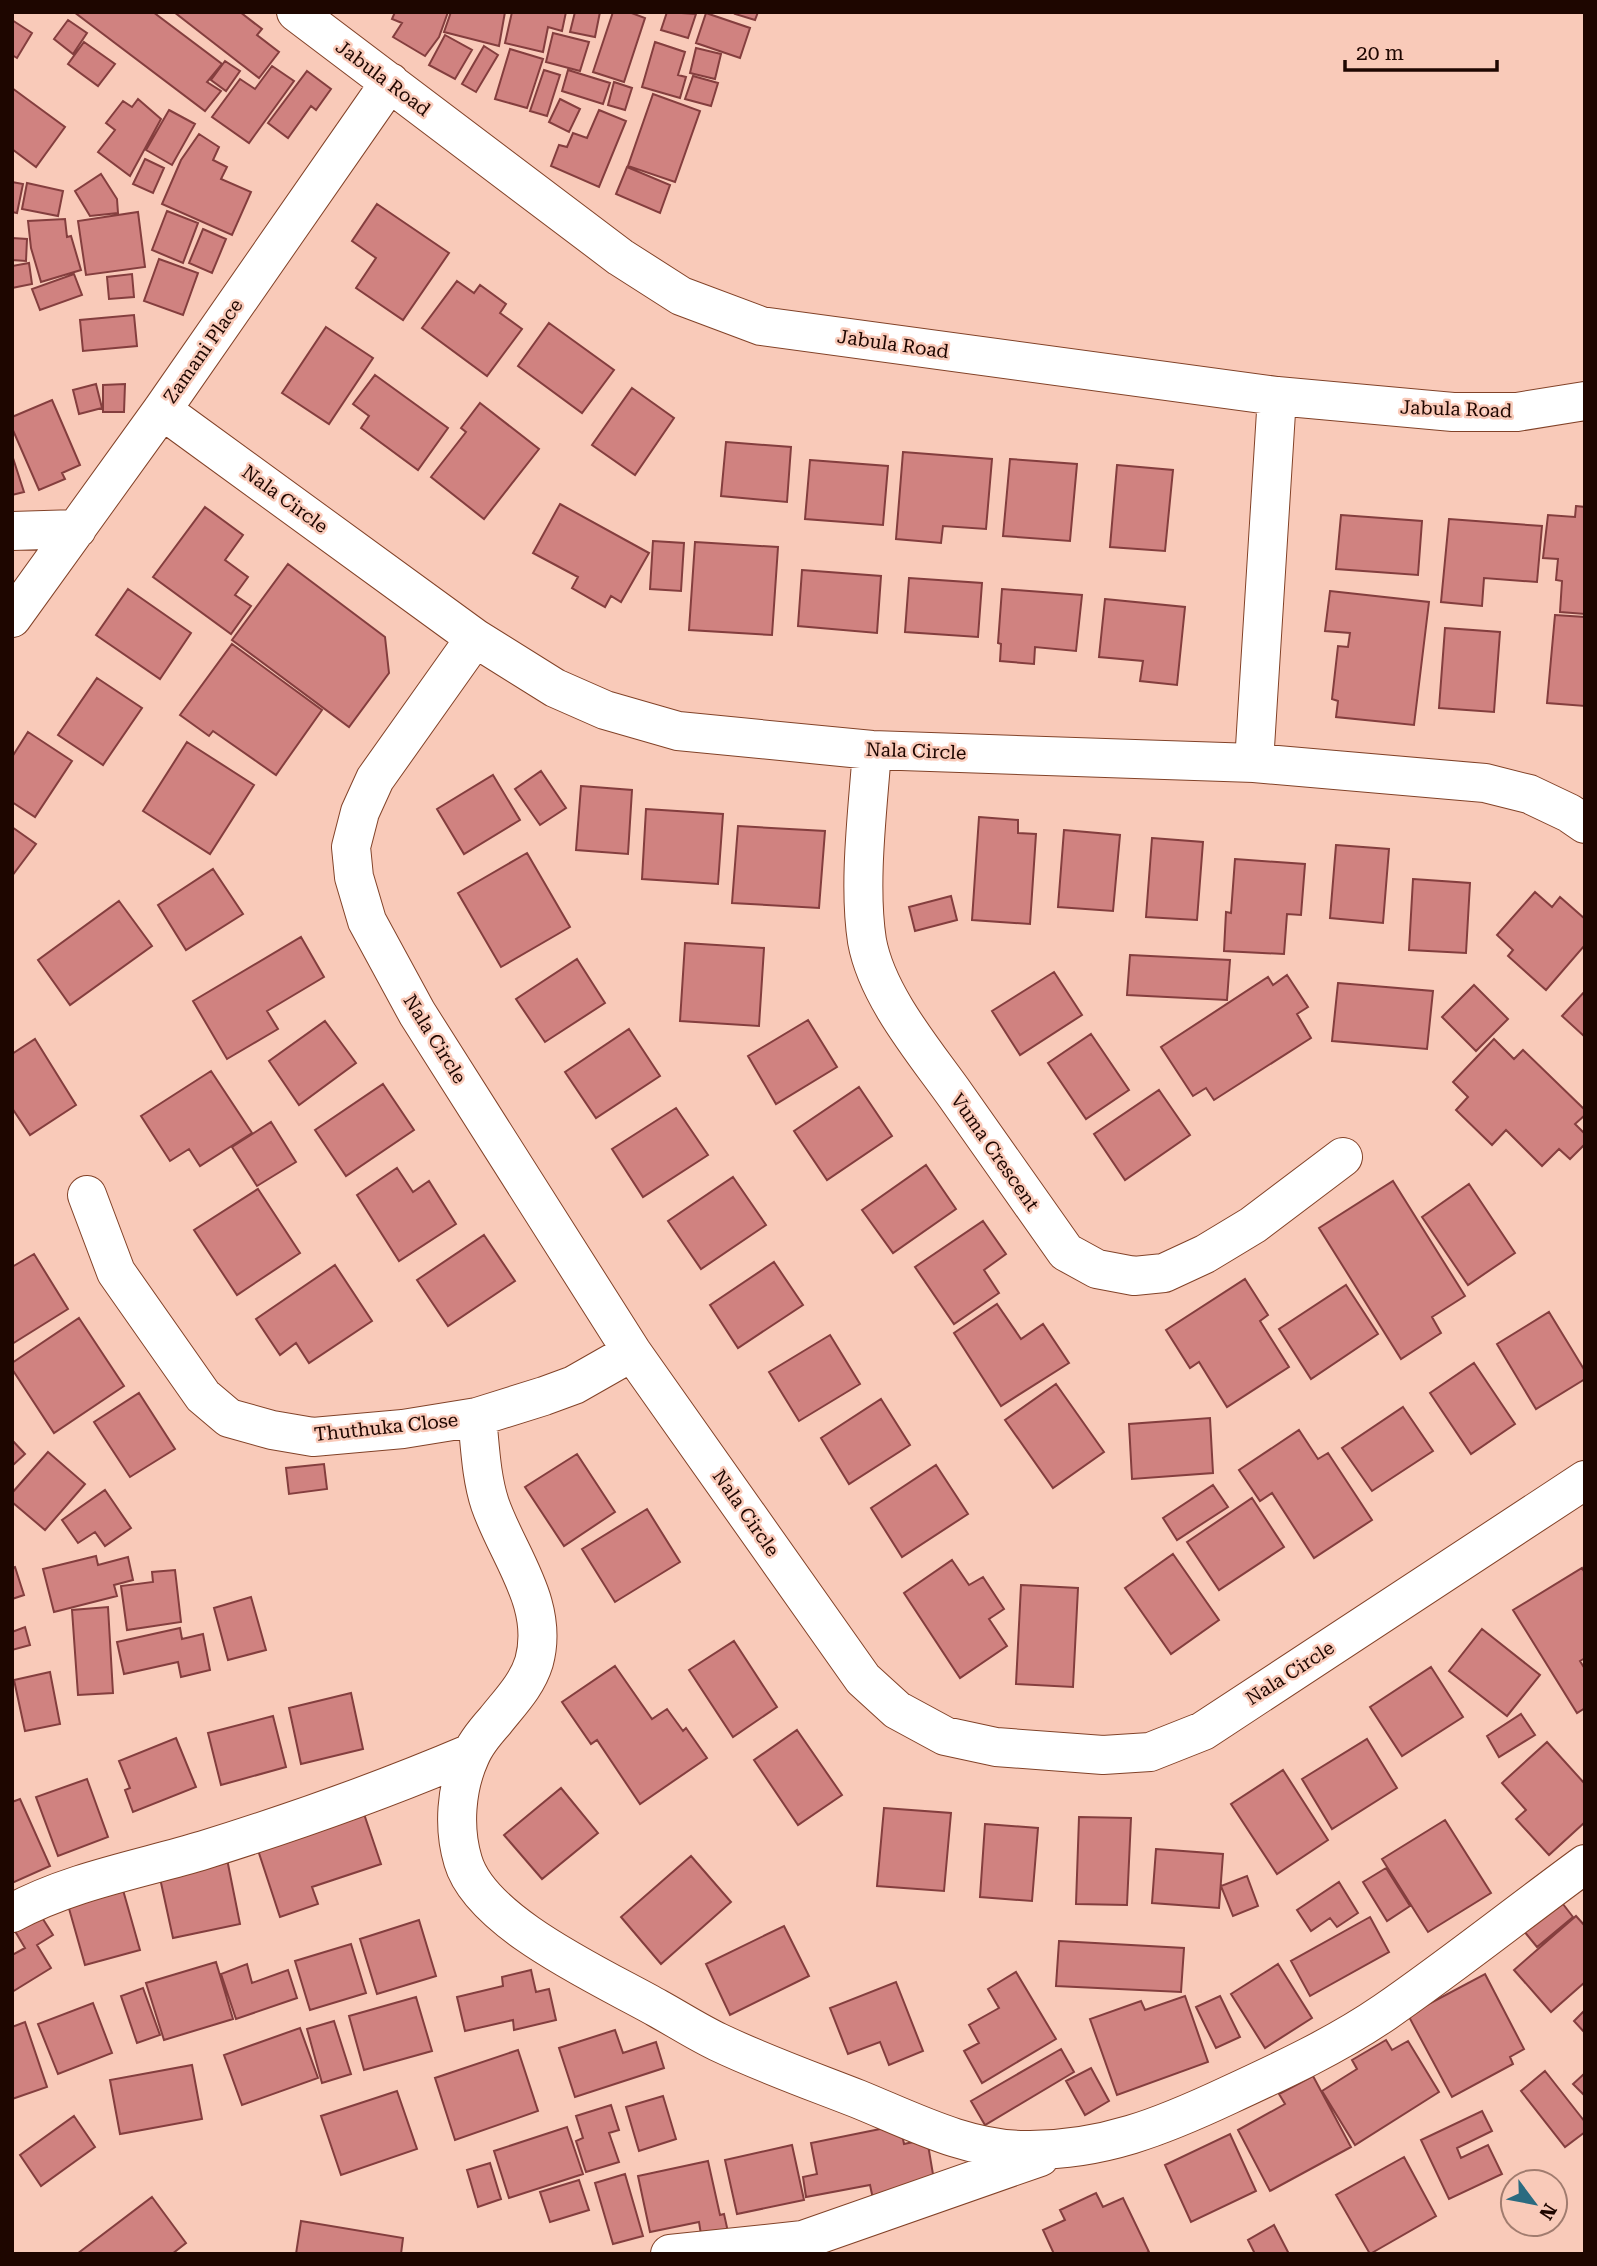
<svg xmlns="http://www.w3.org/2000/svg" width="1597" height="2266" viewBox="0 0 1597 2266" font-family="'Roboto Serif',serif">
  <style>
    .building { fill: #d08280; stroke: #843e3e; stroke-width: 2 }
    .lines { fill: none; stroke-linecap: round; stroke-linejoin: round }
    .minor-casing { stroke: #824228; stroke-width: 40 }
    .minor { stroke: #fff; stroke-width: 38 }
    .labels { text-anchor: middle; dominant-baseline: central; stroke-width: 5; stroke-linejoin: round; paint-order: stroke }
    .street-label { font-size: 19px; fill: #1e0600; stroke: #f9cab9 }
  </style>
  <rect width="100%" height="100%" fill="#f9cab9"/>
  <path class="building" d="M74 12H153L222 64 207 82 221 91 205 111Z
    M174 12H240L262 29 257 35 279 52 259 78Z
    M395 12H448L439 37 425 56 393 37 402 23 392 19Z
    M451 12H505L499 46 444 32Z
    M512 12H566L562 31 548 27 543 52 505 43Z
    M575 12H600L595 37 570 32Z
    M613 12H629L645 18 624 82 593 72Z
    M667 12 696 14 688 38 661 30Z
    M736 12H758L755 20 735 14Z
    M706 13 750 28 740 58 696 43Z
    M12 20 32 33 17 58 12 55Z
    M68 20 87 33 73 54 54 39Z
    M553 33 589 42 580 71 546 62Z
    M445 35 472 50 455 79 429 65Z
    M84 42 115 64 98 86 68 64Z
    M655 42 685 52 678 75 686 77 680 98 642 87Z
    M484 46 498 55 476 92 462 84Z
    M696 48 721 54 715 79 690 73Z
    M510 49 543 59 527 108 495 99Z
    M225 61 240 71 226 91 211 80Z
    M272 66 294 81 249 143 212 117 240 79 255 89Z
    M544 70 560 75 547 116 530 111Z
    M568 70 610 83 603 104 562 91Z
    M307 71 331 89 316 110 311 106 288 138 268 123Z
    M693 76 718 83 711 106 685 99Z
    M614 82 632 88 625 110 608 105Z
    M12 88 65 127 36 167 12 149Z
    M653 94 700 111 675 182 628 166Z
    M138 99 161 119 130 176 98 152 115 130 106 123 123 101 132 107Z
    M560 99 580 109 569 132 549 122Z
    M169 110 195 124 172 165 146 150Z
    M599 110 626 121 599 187 551 166 559 145 567 147 573 133 587 138Z
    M199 134 219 147 213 160 227 167 221 179 251 192 232 235 162 204 181 160Z
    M145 159 164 168 153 193 133 184Z
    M627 167 670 185 660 213 616 194Z
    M101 174 117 199 118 213 90 216 75 191Z
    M12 182 23 184 17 213 12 212Z
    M27 183 63 191 58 216 22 209Z
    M377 204 449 253 403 320 356 288 376 258 352 241Z
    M167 211 198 223 183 263 152 250Z
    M138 212 145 267 86 275 78 221Z
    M65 219 67 237 71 236 81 270 41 282 31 248 28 221Z
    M203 229 226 239 212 273 189 263Z
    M12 238 27 239 26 261 12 260Z
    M159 259 198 273 183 315 144 301Z
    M29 263 32 284 12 288V266Z
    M74 274 82 295 40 310 32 289Z
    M132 274 134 297 109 299 107 277Z
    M457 281 474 293 480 285 506 304 500 313 522 329 487 376 422 328Z
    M134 315 137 346 83 351 80 320Z
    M549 323 614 370 582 413 518 366Z
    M326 327 373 358 329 424 282 393Z
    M375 375 448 428 418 470 361 428 369 416 353 404Z
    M96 384 102 408 79 414 73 390Z
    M125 384 124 412H103V385Z
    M632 388 674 418 635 475 592 445Z
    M52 400 80 465 62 473 65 479 39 490 12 428V417Z
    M480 403 539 449 484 519 431 477 466 432 461 428Z
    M726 442 791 447 787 502 721 496Z
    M903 452 992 459 986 529 943 526 941 543 896 539Z
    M12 455 24 492 12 495Z
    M1010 459 1077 464 1070 541 1003 536Z
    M810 460 888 466 883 525 805 519Z
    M1117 465 1173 470 1165 551 1110 547Z
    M560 504 649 553 621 602 611 596 605 607 572 588 578 577 533 553Z
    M1576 506 1585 507V614L1560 612 1562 581 1556 580 1558 559 1543 558 1548 515 1575 517Z
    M205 507 243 535 225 560 248 577 235 595 251 606 231 634 153 577Z
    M1341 515 1422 521 1418 575 1336 569Z
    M1449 519 1542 526 1537 582 1484 578 1482 606 1441 602Z
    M653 541 684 543 681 591 650 589Z
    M695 542 778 547 772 635 689 630Z
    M288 564 385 637 389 673 349 727 232 640Z
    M802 570 881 576 877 633 798 626Z
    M909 578 982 583 978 637 905 632Z
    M128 589 191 633 160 679 96 635Z
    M1002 589 1082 595 1076 651 1035 647 1034 664 1000 661 1001 644 998 643Z
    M1330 591 1429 602 1414 725 1336 717 1338 701 1332 699 1338 646 1348 647 1350 633 1325 631Z
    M1105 599 1185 607 1177 685 1140 681 1143 661 1099 657Z
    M1555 615 1585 617V706L1547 703Z
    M1445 628 1500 632 1494 712 1439 708Z
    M232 644 322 710 276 775 213 731 209 736 180 715Z
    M97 678 142 708 103 765 58 735Z
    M28 732 72 761 35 817 12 802V757Z
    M187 742 254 785 210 854 143 811Z
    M541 771 566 808 540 825 515 789Z
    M493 775 520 820 464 854 437 809Z
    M581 786 632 790 628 854 576 850Z
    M646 809 723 814 718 884 642 879Z
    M979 817 1018 820V833L1036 834 1030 924 972 920Z
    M738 826 825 831 819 908 732 903Z
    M12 827 36 844 12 876Z
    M1064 830 1120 835 1113 911 1058 907Z
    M1152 838 1203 842 1197 920 1146 917Z
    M1336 845 1389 849 1383 923 1330 918Z
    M527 853 570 927 501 967 458 893Z
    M1235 859 1305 864 1301 915 1287 914 1284 954 1224 951 1226 912 1231 913Z
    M213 869 243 914 186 950 158 905Z
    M1413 879 1470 883 1466 953 1409 950Z
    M1535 892 1552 907 1560 897 1585 919V945L1546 990 1508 956 1513 950 1497 935Z
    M951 896 957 920 915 931 909 907Z
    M119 901 152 946 70 1005 38 960Z
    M301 937 324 977 267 1011 278 1029 227 1059 193 1001Z
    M685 943 764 948 759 1026 680 1021Z
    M1130 955 1230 960 1227 1000 1127 995Z
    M577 959 605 1003 545 1042 516 999Z
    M1054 972 1082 1015 1020 1055 992 1011Z
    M1287 975 1308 1007 1297 1014 1311 1038 1214 1100 1206 1088 1193 1096 1161 1047 1268 977 1273 985Z
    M1338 983 1433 991 1427 1049 1332 1041Z
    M1474 985 1508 1019 1476 1051 1442 1017Z
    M1585 991V1037L1562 1016Z
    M808 1020 837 1067 776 1104 748 1056Z
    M325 1021 356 1063 299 1105 269 1061Z
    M629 1029 660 1076 596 1118 565 1072Z
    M1091 1034 1129 1090 1086 1119 1048 1063Z
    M35 1039 76 1105 30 1135 12 1108V1054Z
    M1494 1039 1514 1059 1523 1050 1585 1110V1115L1575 1124 1585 1134V1144L1570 1159 1559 1149 1542 1166 1506 1130 1492 1145 1456 1110 1468 1097 1453 1082Z
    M211 1071 252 1133 200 1166 189 1149 170 1161 141 1116Z
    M383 1084 414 1130 346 1176 315 1130Z
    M859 1087 892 1136 827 1180 794 1131Z
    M1159 1090 1190 1135 1125 1180 1094 1134Z
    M676 1108 708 1155 643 1197 612 1149Z
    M271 1122 296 1162 257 1186 232 1147Z
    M926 1165 956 1209 893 1253 862 1210Z
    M397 1168 413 1192 429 1181 456 1224 399 1261 357 1195Z
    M733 1177 766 1225 701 1269 668 1221Z
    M1393 1181 1465 1296 1432 1317 1441 1333 1401 1359 1319 1228Z
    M1469 1184 1515 1253 1468 1285 1422 1217Z
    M258 1189 300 1253 237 1295 194 1230Z
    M983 1221 1006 1254 984 1270 999 1293 954 1324 915 1267Z
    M484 1235 515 1281 448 1326 417 1280Z
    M34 1254 68 1309 12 1344V1267Z
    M774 1262 803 1305 738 1348 710 1305Z
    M335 1265 372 1321 309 1363 296 1343 280 1355 256 1319Z
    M1245 1279 1268 1315 1260 1321 1289 1367 1227 1407 1199 1362 1190 1368 1166 1330Z
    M1346 1285 1378 1334 1311 1379 1279 1329Z
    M997 1304 1021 1339 1043 1324 1069 1363 1001 1406 954 1333Z
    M1549 1312 1585 1371V1379L1536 1409 1497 1344Z
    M79 1318 124 1386 54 1433 12 1369V1363Z
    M830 1335 860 1384 799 1421 769 1372Z
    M1474 1363 1515 1424 1471 1454 1430 1393Z
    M1056 1384 1104 1452 1053 1488 1005 1420Z
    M139 1393 175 1449 130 1477 94 1422Z
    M881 1399 910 1445 849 1484 821 1438Z
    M1403 1407 1433 1451 1372 1491 1342 1448Z
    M1210 1418 1213 1473 1132 1479 1129 1424Z
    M1299 1430 1318 1459 1328 1453 1372 1520 1314 1558 1272 1493 1260 1501 1239 1470Z
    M12 1440 25 1454 12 1466Z
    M48 1452 85 1484 45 1530 12 1502V1493Z
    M577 1454 615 1512 564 1546 525 1487Z
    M324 1464 327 1489 289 1494 286 1468Z
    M936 1465 968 1514 902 1557 871 1508Z
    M1213 1485 1228 1507 1177 1540 1163 1518Z
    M105 1490 131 1528 105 1546 95 1532 78 1543 62 1520Z
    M1252 1498 1284 1547 1219 1590 1187 1542Z
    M647 1509 680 1562 615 1602 582 1549Z
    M1173 1554 1219 1620 1171 1654 1125 1588Z
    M96 1556 98 1565 128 1557 133 1580 114 1585 117 1596 54 1612 43 1569Z
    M952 1560 969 1585 983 1577 1004 1609 989 1619 1007 1646 960 1678 904 1593Z
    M15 1567 24 1595 12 1599V1568Z
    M1582 1568 1585 1573V1658L1580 1661 1585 1669V1708L1577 1713 1513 1610Z
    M175 1570 181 1622 127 1630 121 1586 153 1582 152 1572Z
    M1021 1585 1078 1588 1073 1687 1016 1684Z
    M251 1597 266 1650 228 1660 214 1608Z
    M108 1607 113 1693 78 1695 72 1610Z
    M25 1627 30 1645 12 1650V1632Z
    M180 1628 182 1639 203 1634 210 1670 181 1677 178 1662 124 1674 117 1642Z
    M1482 1629 1540 1675 1507 1716 1449 1671Z
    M734 1641 777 1707 733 1737 689 1670Z
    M615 1666 652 1719 667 1709 683 1731 686 1728 707 1758 640 1804 597 1740 591 1744 562 1702Z
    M1431 1667 1463 1717 1402 1756 1370 1707Z
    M50 1672 60 1724 25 1731 14 1680Z
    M351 1693 363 1749 301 1764 289 1708Z
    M1521 1714 1535 1735 1499 1757 1487 1736Z
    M273 1716 286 1767 221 1785 208 1733Z
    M797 1730 842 1795 798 1825 754 1760Z
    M176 1738 196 1787 133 1812 125 1790 130 1788 119 1761Z
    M1367 1739 1397 1788 1332 1829 1302 1779Z
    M1547 1742 1585 1784V1822L1549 1855 1516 1819 1526 1810 1502 1783Z
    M1283 1770 1328 1840 1277 1874 1231 1804Z
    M87 1779 108 1837 58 1856 36 1797Z
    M561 1788 598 1833 542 1879 504 1835Z
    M20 1799 50 1866 12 1883V1802Z
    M362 1808 381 1864 312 1887 318 1904 280 1917 254 1838Z
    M884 1808 951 1813 944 1891 877 1886Z
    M1079 1817 1131 1818 1127 1905 1076 1904Z
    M1445 1820 1491 1893 1428 1932 1382 1859Z
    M985 1824 1038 1828 1032 1901 980 1897Z
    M1156 1849 1223 1854 1219 1908 1152 1903Z
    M226 1854 240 1924 173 1938 158 1869Z
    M691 1856 731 1902 661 1964 621 1917Z
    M1386 1868 1410 1906 1387 1921 1363 1882Z
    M1247 1876 1258 1906 1233 1916 1221 1886Z
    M1339 1882 1358 1913 1337 1927 1330 1918 1311 1931 1297 1910Z
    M123 1890 140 1950 85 1965 68 1905Z
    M1556 1895 1573 1917 1537 1947 1519 1925Z
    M41 1916 53 1935 37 1945 51 1968 12 1992V1955L25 1948 15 1931Z
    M1576 1916 1585 1926V1982L1551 2012 1514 1970Z
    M1370 1917 1389 1952 1310 1996 1291 1961Z
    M419 1920 436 1976 377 1994 360 1939Z
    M784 1926 809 1976 730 2015 706 1964Z
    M1059 1941 1184 1948 1181 1992 1056 1986Z
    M351 1944 366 1993 310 2010 295 1961Z
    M216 1962 233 2019 164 2040 146 1983Z
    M247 1964 252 1983 288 1970 297 1998 236 2019 221 1974Z
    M1278 1964 1312 2018 1265 2048 1231 1994Z
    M531 1970 536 1992 549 1989 556 2020 514 2030 513 2020 465 2031 457 1997 503 1986 502 1977Z
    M1016 1972 1056 2039 982 2083 964 2051 979 2043 969 2025 999 2008 988 1989Z
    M1485 1974 1524 2049 1510 2057 1513 2064 1452 2097 1408 2015Z
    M896 1982 923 2051 889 2065 880 2042 848 2054 830 2008Z
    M143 1988 160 2035 137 2043 121 1996Z
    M1185 1996 1208 2062 1117 2095 1090 2019 1141 2001 1145 2010Z
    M1220 1996 1240 2037 1216 2048 1196 2007Z
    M416 1997 432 2051 364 2070 349 2016Z
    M93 2003 112 2053 58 2074 38 2024Z
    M1585 2010V2033L1574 2021Z
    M334 2021 351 2074 322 2083 307 2029Z
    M25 2022 47 2087 12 2099V2027Z
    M300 2028 318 2078 242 2105 224 2055Z
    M615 2030 623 2053 656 2042 664 2068 575 2097 559 2048Z
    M1386 2040 1392 2050 1408 2041 1439 2092 1355 2145 1322 2091 1357 2069 1352 2060Z
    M1061 2049 1074 2072 985 2125 971 2101Z
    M518 2050 538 2111 455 2140 435 2078Z
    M192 2065 202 2119 120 2134 110 2080Z
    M1091 2068 1109 2101 1085 2115 1066 2081Z
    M1545 2071 1585 2122V2132L1565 2147 1521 2091Z
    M1585 2073V2096L1573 2084Z
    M1313 2076 1351 2147 1270 2191 1238 2130 1285 2104 1279 2094Z
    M397 2091 417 2149 341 2175 321 2116Z
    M663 2096 676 2139 639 2151 626 2107Z
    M611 2105 619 2130 609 2133 619 2162 586 2172 576 2141 583 2138 576 2116Z
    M1482 2111 1492 2131 1457 2148 1461 2158 1488 2145 1502 2174 1449 2199 1421 2140Z
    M74 2116 95 2147 41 2186 20 2155Z
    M900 2125 904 2144 927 2139 935 2186 873 2199 870 2185 806 2197 803 2177 817 2174 811 2143Z
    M567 2127 583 2174 509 2198 494 2151Z
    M1230 2134 1256 2191 1191 2222 1165 2165Z
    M792 2145 804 2200 737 2214 725 2160Z
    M1404 2157 1436 2216 1370 2254 1336 2195Z
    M708 2161 720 2215 724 2214 730 2241 703 2247 699 2222 650 2232 638 2176Z
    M490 2163 501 2199 478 2207 467 2170Z
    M625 2174 643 2236 613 2244 595 2183Z
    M579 2180 589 2210 550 2222 540 2192Z
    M1096 2193 1103 2207 1123 2198 1149 2252 1144 2254H1054L1043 2230 1065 2220 1060 2210Z
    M152 2197 186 2243 172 2254H77Z
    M301 2221 403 2238 401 2254H296Z
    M1274 2225 1289 2254H1255L1248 2240Z"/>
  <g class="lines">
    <g class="minor-casing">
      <path id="minor" d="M296 12 620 257 681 296 761 326 1277 396 1453 412H1517L1585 401
        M162 410 475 638 555 688 605 710 678 731 872 750 1254 763 1485 783 1529 794 1569 813 1585 824
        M12 531 77 529
        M12 618 162 410 390 82
        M475 638 375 779 360 812 351 847 354 877 367 921 417 1013 632 1352 863 1679 897 1710 945 1736 996 1747 1103 1755 1150 1752 1203 1731 1585 1480
        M872 750C868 808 858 883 867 941 877 996 924 1051 956 1096 993 1148 1029 1200 1066 1252L1097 1269 1134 1276 1164 1273 1205 1254 1253 1225 1343 1157
        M1254 763 1277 396
        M87 1195 116 1272 203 1396 229 1418 272 1430 313 1437 403 1429 477 1417 544 1396 574 1385 632 1352
        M477 1417C480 1445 481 1477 490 1504 508 1556 550 1604 534 1662 527 1685 510 1702 495 1721 486 1731 475 1744 470 1757 456 1788 453 1828 463 1861 481 1923 602 1977 657 2008 677 2019 697 2032 718 2042 764 2064 812 2081 858 2099 912 2121 967 2150 1026 2150 1102 2151 1163 2126 1229 2095 1283 2070 1337 2045 1385 2012 1453 1965 1518 1913 1585 1864
        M12 1913C71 1881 141 1869 204 1850 294 1822 384 1790 471 1753
        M670 2254 803 2240 1040 2157"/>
    </g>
    <use href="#minor" class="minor"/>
  </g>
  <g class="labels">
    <g class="street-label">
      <text transform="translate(383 78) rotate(37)">Jabula Road</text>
      <text transform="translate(893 344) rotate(8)">Jabula Road</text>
      <text transform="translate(203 351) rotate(-55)">Zamani Place</text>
      <text transform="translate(1456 409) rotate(2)">Jabula Road</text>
      <text transform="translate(285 499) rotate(36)">Nala Circle</text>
      <text transform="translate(916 751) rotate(2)">Nala Circle</text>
      <text transform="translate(435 1039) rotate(58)">Nala Circle</text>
      <text transform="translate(995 1152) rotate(55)">Vuma Crescent</text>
      <text transform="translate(386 1427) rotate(-6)">Thuthuka Close</text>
      <text transform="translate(746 1513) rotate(55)">Nala Circle</text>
      <text transform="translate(1290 1673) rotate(-33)">Nala Circle</text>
    </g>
  </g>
  <rect width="1597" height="2266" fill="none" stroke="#1e0600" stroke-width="28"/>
  <g transform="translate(1534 2203) rotate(122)"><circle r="33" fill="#f9cab9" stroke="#a17c6f" stroke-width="2"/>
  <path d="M0-5L12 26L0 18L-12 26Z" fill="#2b6b80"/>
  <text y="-10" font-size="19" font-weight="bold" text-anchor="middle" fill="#1e0600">N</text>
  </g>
  <path d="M1345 60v10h152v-10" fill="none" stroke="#1e0600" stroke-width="3.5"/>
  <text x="1356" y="60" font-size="21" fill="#1e0600" stroke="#f9cab9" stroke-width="5" paint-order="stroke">20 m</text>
</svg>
